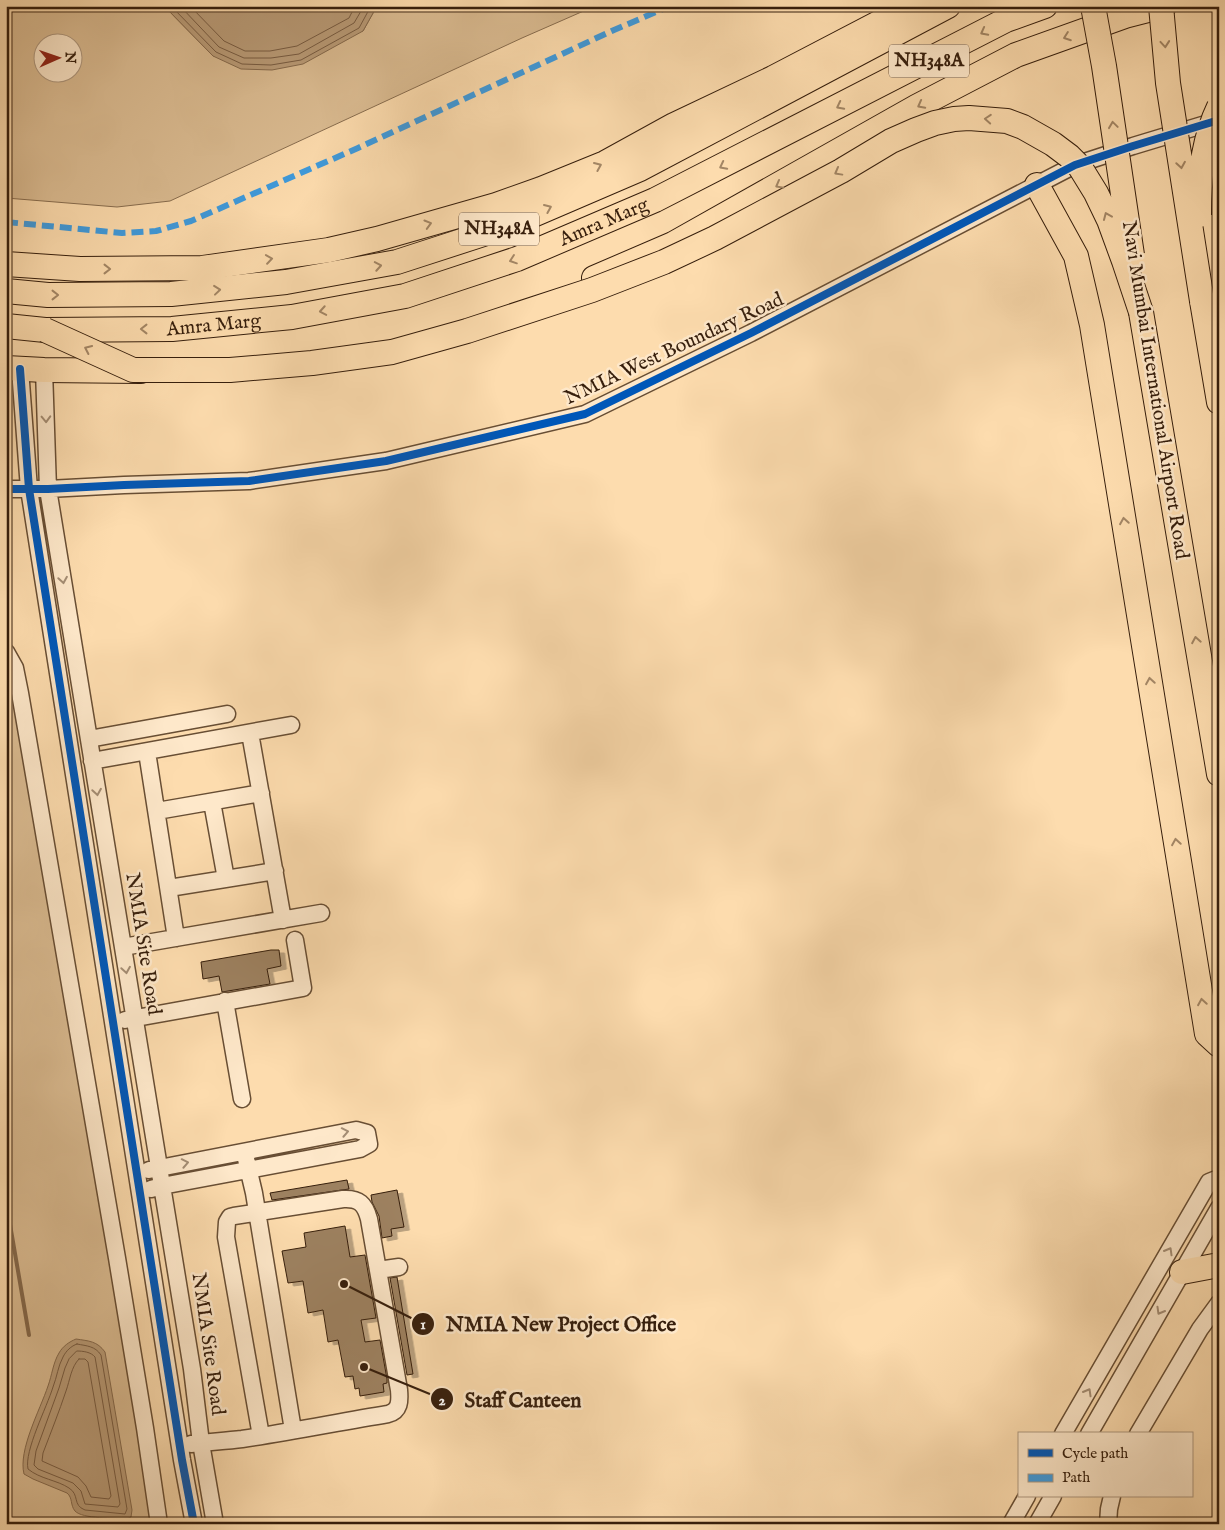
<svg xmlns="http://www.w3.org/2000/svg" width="1225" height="1530" viewBox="0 0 1225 1530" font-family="'IM FELL English',serif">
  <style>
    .green { fill: #dbbc92; stroke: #886d4f; fill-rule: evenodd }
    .water { fill: #b99b77; stroke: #85694c }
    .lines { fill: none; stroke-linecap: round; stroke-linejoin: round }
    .shore { stroke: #785c42; stroke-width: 1 }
    .stream { stroke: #85694c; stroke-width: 4 }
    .building { fill: #9d8160; stroke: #361e0c; filter: url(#shadow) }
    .minor-casing { stroke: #684e34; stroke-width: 19 }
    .highway-casing { stroke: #361e0c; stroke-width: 26 }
    .minor { stroke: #fee8ca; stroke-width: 16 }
    .highway { stroke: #fddcae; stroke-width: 24 }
    .highway-bridge-casing { stroke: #361e0c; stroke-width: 26; stroke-linecap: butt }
    .highway-bridge { stroke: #fddcae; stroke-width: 24 }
    .quiet { stroke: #3e9bde; stroke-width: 6; stroke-dasharray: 12 6; stroke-linecap: butt }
    .cycleway-casing { stroke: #fee8ca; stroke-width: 11 }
    .cycleway { stroke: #0057b8; stroke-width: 8 }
    .oneway { stroke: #a38665 }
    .oneway2 { stroke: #a48d74 }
    .labels { text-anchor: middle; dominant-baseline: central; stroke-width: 5; stroke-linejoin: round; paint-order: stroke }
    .shield { fill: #fee8ca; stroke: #725b45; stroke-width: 1 }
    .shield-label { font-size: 19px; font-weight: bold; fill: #361e0c }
    .street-label { font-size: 20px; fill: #361e0c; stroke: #fee8ca }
    .leader { fill: none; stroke: #361e0c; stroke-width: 2 }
    .callout-dot { fill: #361e0c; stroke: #fee8ca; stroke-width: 2 }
    .mark-label { font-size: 15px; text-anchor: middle; font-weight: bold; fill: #fff }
    .callout-label { font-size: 21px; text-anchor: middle; font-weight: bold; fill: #361e0c; stroke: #fee8ca; stroke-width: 5; stroke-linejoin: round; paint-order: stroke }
  </style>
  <defs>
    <filter id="shadow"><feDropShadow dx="5.5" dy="3" stdDeviation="0" flood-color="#0004"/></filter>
  </defs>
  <rect width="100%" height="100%" fill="#fddcae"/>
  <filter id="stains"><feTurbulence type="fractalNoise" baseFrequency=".004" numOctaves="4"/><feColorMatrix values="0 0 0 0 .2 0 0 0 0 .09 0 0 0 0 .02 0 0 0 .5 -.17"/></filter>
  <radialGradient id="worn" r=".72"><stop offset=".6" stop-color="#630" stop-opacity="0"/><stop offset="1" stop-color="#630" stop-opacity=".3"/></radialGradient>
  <path class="green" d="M6 6H42L63 9 108 6H153L168 10 213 56 363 31 377 6H595L522 38 170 201 117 207 6 198ZM42 42H72V72H42Z
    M6 664 13 687 147 1484 152 1524H6Z"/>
  <path class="water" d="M153 6H377L363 31 303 64 272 70 241 69 213 56 168 10Z
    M76 1339C89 1341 97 1341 105 1352L132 1510 131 1517 127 1519C116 1518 82 1519 75 1511 70 1505 73 1498 67 1493L33 1479 24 1474C18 1450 40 1410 48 1386 52 1375 53 1363 59 1353 63 1346 69 1342 76 1339Z"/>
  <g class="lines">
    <path class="shore" d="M171 6 216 52 242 64 271 65 301 60 359 28 371 6
      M180 6 219 47 244 58H271L299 54 354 23 364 6
      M190 6 224 41 245 51H270L297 46 349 18 355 6
      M77 1344C87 1346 95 1346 101 1355L127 1509 125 1514 85 1510C72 1505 80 1495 69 1488 57 1480 40 1479 28 1469 24 1451 47 1407 53 1387 57 1377 58 1366 63 1357 66 1351 71 1346 77 1344Z
      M77 1351C83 1351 91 1352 95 1357L120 1504 118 1507 85 1504 81 1491 73 1483 38 1469 34 1465 36 1451 59 1388 65 1368 69 1359Z
      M79 1359H85L88 1362 111 1496 109 1499 91 1497 86 1486 78 1477 42 1461 43 1453C51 1432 59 1412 66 1391 70 1380 71 1367 79 1359Z"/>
    <path class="stream" d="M6 1201 29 1335"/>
  </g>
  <path class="building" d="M271 950H279L281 966 267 969 270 984 222 992 219 976 203 979 201 962Z
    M347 1180 349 1189 272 1200 270 1193Z
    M397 1190 404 1227 391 1229 392 1236 382 1238 379 1216 372 1202 371 1195Z
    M345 1226 350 1257 365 1255 376 1318 361 1320 365 1342 380 1340 387 1379V1383L383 1384 384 1392 360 1396 359 1388 355 1389 353 1376 345 1377 338 1340 328 1342 323 1310 308 1313 303 1281 288 1283 282 1251 306 1247 304 1233Z
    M397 1277 413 1374 407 1375 390 1278Z"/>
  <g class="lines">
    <g class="minor-casing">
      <path id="minor" d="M20 369 29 489 182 1460 194 1524
        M44 370 48 489 192 1369 201 1443 215 1524
        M6 489H48L124 485 249 481 386 461 585 414 751 333 1075 165 1133 146 1219 120
        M6 652 15 668 20 693 117 1258 145 1428 159 1524
        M250 733 283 920
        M89 739 227 714
        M147 752 176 938
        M92 761 291 725
        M212 802 226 879
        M157 811 261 793
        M169 888 275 871
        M123 947 321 913
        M225 1001 242 1099
        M125 1020 303 988 295 940
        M246 1159 254 1193 293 1430
        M149 1170 356 1130 367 1133 369 1144 360 1149 162 1186 151 1189
        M378 1270 399 1267
        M1063 1434 1209 1182 1219 1178
        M1089 1434 1219 1208
        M1138 1434 1200 1329 1219 1303
        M191 1444C208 1442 225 1441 242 1439 290 1432 339 1422 388 1414 400 1411 400 1401 399 1390L369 1219C365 1204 359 1198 343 1199L234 1216 230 1217 227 1222 226 1237 261 1436
        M1011 1524 1027 1496
        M1037 1524 1053 1496
        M1108 1524 1109 1509 1112 1496"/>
    </g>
    <g class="highway-casing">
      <g id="highway">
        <path d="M1037 185 1076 256 1092 325 1207 1034 1219 1045"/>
        <path d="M6 264 80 269 202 268 329 250 377 239 496 205 541 189 605 163 674 125 773 78 911 6"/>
        <path d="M594 278 673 244 916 107 1016 55 1125 16 1164 6"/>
        <path d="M6 291 48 295 171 294 286 282 397 262 505 227 640 169 948 6"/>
        <path d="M1202 301 1219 402"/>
        <path d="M1141 312 1219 774"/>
        <path id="s1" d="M6 326 45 330 172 329 292 317 405 296 517 259 655 200 1006 20 1045 6"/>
        <path d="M6 368 44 370 141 371"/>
        <path d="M1182 1272 1219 1265"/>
      </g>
    </g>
    <use href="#minor" class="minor"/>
    <use href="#highway" class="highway"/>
    <g class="highway-bridge-casing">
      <path id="highway-bridge" d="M1093 6 1104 66 1132 255
        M1161 6 1168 83 1202 301
        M1199 215C1199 178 1203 140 1219 107
        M45 330 133 370H230L312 363 392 352 467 331 592 290 664 262 715 238 841 171 891 141 916 130 935 123 954 119 969 118 1007 121 1023 127 1053 144 1069 156 1080 167 1096 193 1109 220 1124 261 1141 312"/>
    </g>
    <use href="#highway-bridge" class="highway-bridge"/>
    <path class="quiet" d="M6 222 122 233 156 231 191 221 358 148 614 30 670 6"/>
    <g class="cycleway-casing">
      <path id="cycleway" d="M20 369 29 489 182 1460 194 1524
        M6 489H48L124 485 249 481 386 461 585 414 751 333 1075 165 1133 146 1219 120"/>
    </g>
    <use href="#cycleway" class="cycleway"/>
  </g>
  <defs><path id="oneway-chevron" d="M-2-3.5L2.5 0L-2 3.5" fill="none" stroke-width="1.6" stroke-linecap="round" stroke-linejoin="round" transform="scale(1.25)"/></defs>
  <g class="oneway">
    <use href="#oneway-chevron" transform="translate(984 32) rotate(152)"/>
    <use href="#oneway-chevron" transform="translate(1067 37) rotate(160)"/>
    <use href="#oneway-chevron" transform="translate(1165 44) rotate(85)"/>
    <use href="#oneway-chevron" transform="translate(921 105) rotate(152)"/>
    <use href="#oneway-chevron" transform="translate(840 106) rotate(153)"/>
    <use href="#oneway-chevron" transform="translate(988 119) rotate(-176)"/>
    <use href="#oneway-chevron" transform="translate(1113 125) rotate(-98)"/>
    <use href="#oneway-chevron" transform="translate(1181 165) rotate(81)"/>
    <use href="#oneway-chevron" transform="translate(598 166) rotate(-23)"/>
    <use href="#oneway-chevron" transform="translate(723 166) rotate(153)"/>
    <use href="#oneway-chevron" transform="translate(838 172) rotate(151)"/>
    <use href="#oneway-chevron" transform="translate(779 185) rotate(151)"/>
    <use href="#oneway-chevron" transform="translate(548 208) rotate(-23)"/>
    <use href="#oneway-chevron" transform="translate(1107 216) rotate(-113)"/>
    <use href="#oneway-chevron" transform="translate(428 224) rotate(-16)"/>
    <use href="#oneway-chevron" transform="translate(269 259) rotate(-8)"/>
    <use href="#oneway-chevron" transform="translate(513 260) rotate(161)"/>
    <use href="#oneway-chevron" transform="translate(378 266) rotate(-10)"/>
    <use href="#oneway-chevron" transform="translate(107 269)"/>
    <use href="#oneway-chevron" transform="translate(217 290) rotate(-6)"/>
    <use href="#oneway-chevron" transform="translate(55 295)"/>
    <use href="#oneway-chevron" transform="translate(323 311) rotate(170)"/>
    <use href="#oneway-chevron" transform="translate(144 329) rotate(180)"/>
    <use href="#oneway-chevron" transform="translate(88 349) rotate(-155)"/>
    <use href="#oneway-chevron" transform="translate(1124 521) rotate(-99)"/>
    <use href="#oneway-chevron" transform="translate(1196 640) rotate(-100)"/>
    <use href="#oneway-chevron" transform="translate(1150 681) rotate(-99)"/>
    <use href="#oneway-chevron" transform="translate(1176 842) rotate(-99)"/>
    <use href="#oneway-chevron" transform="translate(1202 1002) rotate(-99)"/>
  </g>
  <g class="oneway2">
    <use href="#oneway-chevron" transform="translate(46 419) rotate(88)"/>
    <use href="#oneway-chevron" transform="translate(63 580) rotate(81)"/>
    <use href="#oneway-chevron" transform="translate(97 792) rotate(81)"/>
    <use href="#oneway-chevron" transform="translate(126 970) rotate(81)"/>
    <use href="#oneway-chevron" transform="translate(345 1132) rotate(-11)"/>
    <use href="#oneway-chevron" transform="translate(185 1163) rotate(-11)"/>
    <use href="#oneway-chevron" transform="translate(1169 1251) rotate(-60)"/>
    <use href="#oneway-chevron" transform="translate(1160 1311) rotate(120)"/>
    <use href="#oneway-chevron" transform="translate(1088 1392) rotate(-60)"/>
  </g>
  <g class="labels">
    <g class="shield">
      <rect x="889" y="44.5" width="80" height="33" rx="4"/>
      <rect x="459" y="212.5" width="80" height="33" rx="4"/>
    </g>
    <g class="shield-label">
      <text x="929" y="61">NH348A</text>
      <text x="499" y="229">NH348A</text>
    </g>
    <g class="street-label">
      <text stroke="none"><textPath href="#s1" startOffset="614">Amra Marg</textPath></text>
      <text stroke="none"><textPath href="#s1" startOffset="208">Amra Marg</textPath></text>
      <text transform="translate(674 349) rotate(-25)">NMIA West Boundary Road</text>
      <text transform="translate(1155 390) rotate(81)">Navi Mumbai International Airport Road</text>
      <text transform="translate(143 944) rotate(81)">NMIA Site Road</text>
      <text transform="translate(208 1344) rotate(82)">NMIA Site Road</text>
    </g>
  </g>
  <path class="leader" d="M344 1284L423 1324M364 1367L442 1399"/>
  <g class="callout-dot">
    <circle cx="344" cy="1284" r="5"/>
    <circle cx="364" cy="1367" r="5"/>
    <circle cx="423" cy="1324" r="12"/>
    <circle cx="442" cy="1399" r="12"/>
  </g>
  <g class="mark-label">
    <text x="423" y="1329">1</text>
    <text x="442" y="1405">2</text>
  </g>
  <g class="callout-label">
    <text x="561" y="1331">NMIA New Project Office</text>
    <text x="523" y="1407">Staff Canteen</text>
  </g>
  <rect width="1225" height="1530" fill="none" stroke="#fddcae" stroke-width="25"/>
  <rect x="8" y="8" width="1210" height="1515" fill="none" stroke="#361e0c" stroke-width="2.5"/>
  <rect x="12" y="12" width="1200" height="1505" fill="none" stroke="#361e0c"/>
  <rect x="1018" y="1432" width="175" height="65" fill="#fee8ca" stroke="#ae977e"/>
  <rect x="1028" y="1449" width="25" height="8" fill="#0057b8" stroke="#ae977e"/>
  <text x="1062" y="1458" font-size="15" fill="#361e0c">Cycle path</text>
  <rect x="1028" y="1474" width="25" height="8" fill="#3e9bde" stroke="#ae977e"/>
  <text x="1062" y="1482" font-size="15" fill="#361e0c">Path</text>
  <g transform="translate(58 58) rotate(88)"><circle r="24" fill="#fee8ca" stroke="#ae977e"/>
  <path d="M0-4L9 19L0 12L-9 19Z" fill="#8f2418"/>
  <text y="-8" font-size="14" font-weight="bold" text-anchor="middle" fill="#361e0c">N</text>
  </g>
  <rect width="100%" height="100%" filter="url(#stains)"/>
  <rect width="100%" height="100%" fill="url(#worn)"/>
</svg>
